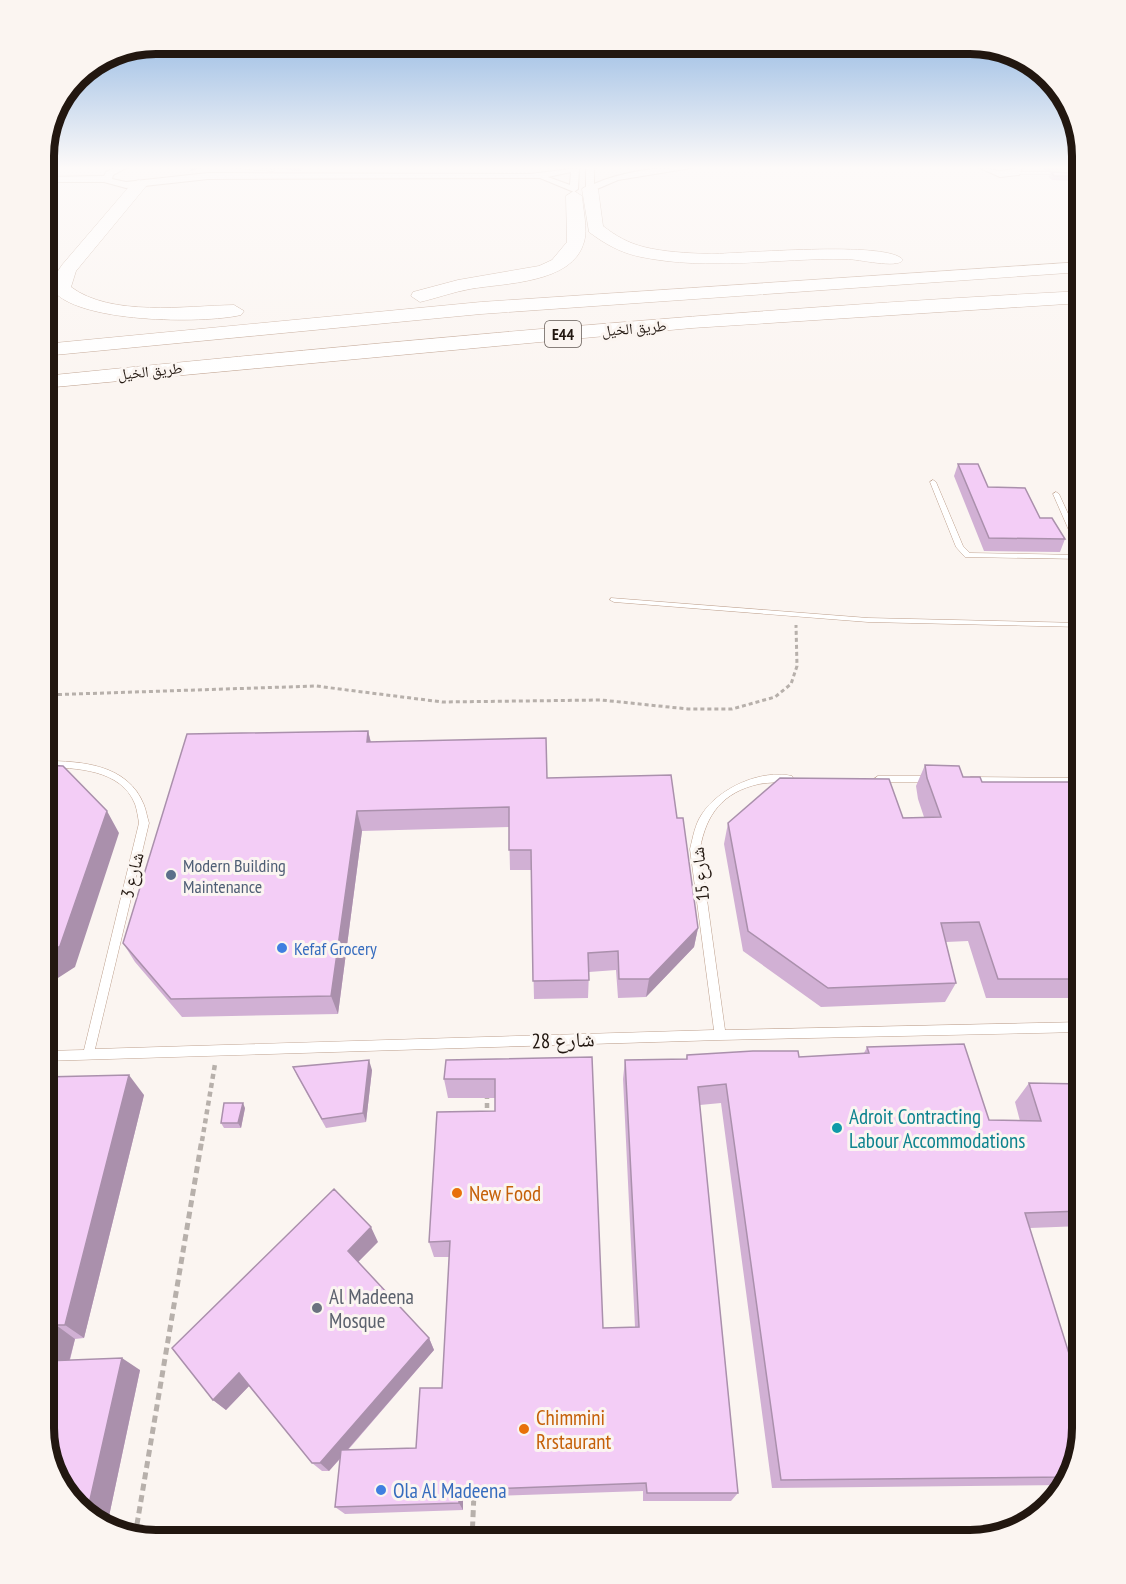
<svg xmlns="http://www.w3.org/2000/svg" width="1126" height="1584" viewBox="0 0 1126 1584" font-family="'PT Sans Narrow','Noto Naskh Arabic',sans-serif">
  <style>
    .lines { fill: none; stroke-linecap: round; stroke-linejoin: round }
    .lane-casing { stroke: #bd9f8c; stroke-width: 1 }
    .street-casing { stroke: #bd9f8c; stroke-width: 2 }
    .highway-casing { stroke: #bd9f8c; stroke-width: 1 }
    .path-far2 { stroke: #b7b0ab; stroke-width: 3; stroke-dasharray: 4 3; stroke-linecap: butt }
    .path-far1 { stroke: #b7b0ab; stroke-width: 4.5; stroke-dasharray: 5 4; stroke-linecap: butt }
    .path { stroke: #b7b0ab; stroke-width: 5; stroke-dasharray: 7 4.5; stroke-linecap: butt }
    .lane { fill: #fff; fill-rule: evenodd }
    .street { fill: #fff; fill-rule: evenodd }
    .highway { fill: #fff; fill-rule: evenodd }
    .wall { fill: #d1b0d4 }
    .shaded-wall { fill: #aa90ac }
    .building { fill: #f3cdf6; stroke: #aa90ac; stroke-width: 1.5 }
    .service-dot { fill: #5c6f8a; stroke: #fbf5f1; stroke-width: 2 }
    .shop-dot { fill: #3f7fe0; stroke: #fbf5f1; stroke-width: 2 }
    .culture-dot { fill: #0f9aa8; stroke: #fbf5f1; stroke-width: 2 }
    .food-dot { fill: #e8710a; stroke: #fbf5f1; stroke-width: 2 }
    .worship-dot { fill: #6b7280; stroke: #fbf5f1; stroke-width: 2 }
    .labels { text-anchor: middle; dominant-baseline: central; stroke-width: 6; stroke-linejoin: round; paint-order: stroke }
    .far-street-label { font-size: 15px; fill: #221710; stroke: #fbf5f1 }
    .shield { fill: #fbf5f1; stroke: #635a54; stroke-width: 1.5 }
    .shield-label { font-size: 16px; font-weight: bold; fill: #221710 }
    .service-label { font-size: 18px; fill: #4e5e75; stroke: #fbf5f1; text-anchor: start }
    .street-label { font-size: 18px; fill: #221710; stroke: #fbf5f1 }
    .shop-label { font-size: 18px; fill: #366cbe; stroke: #fbf5f1; text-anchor: start }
    .near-street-label { font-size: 21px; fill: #221710; stroke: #fbf5f1 }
    .near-culture-label { font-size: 21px; fill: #0d838f; stroke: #fbf5f1; text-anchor: start }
    .near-food-label { font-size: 21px; fill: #c56008; stroke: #fbf5f1; text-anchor: start }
    .near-worship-label { font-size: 21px; fill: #5b616d; stroke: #fbf5f1; text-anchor: start }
    .near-shop-label { font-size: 21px; fill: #366cbe; stroke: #fbf5f1; text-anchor: start }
    .rim { fill: none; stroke: #221710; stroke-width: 8 }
  </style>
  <rect width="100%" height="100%" fill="#fbf5f1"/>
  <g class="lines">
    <g class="lane-casing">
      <path id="lane" d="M45 168H50L44 172V169Z
        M235 168H258L275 170 273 171Z
        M1016 172H1061L1063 173 1061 174H1015Z
        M933 480 936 482 963 546 970 553 1082 555V559L965 557 956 547 930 482Z
        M1056 492 1059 494 1082 544V553L1078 551 1053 494Z
        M611 598 868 618 1082 623V627L868 622 614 602 610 600Z
        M44 761C81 761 128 764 144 805 146 810 147 817 149 823L95 1049 714 1030 690 849C693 837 695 824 702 814 719 788 761 769 792 776L793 778 792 780C781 783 770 782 759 784 723 792 706 814 700 849L725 1030 1082 1022V1032L720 1040 44 1061V1051L84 1050 139 823C138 817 137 810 135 804 121 769 76 768 44 767Z
        M878 776H930L934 779 930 782H878L874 779Z
        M971 777 1082 778V784L971 783 967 780Z"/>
    </g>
    <g class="street-casing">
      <path id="street" d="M115 168H126L113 175 112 179 126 182 208 173 530 174 579 168 578 189 574 192 540 178 208 179 126 188 104 182H44V177L104 176 106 172ZM571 172 570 185 548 177Z
        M586 168H594V184C624 171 659 167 691 168L618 180 590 192 586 189Z
        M980 168 1001 171 1022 168 1019 175 1000 177Z"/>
    </g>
    <g class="highway-casing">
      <path id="highway" d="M139 180 147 185 76 271 71 287C111 317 186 306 234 305L244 311 241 315C203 324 75 323 52 289L54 277 62 265 133 182Z
        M590 184 598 189 603 226C616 236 628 243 644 247 664 252 687 253 708 254 738 254 889 240 903 260 897 269 859 259 846 259 777 258 710 271 641 257 621 253 605 244 589 232L582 189Z
        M574 191 582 196C583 209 588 230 584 242 573 284 503 283 470 289 453 292 437 298 420 302L411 296 413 292 458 280 539 266 552 260 567 242 566 196Z
        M1082 262V272L481 314 44 356V344L481 302Z
        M1082 291V303L692 328 44 388V376C390 341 735 309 1082 291Z"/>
    </g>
    <path class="path-far2" d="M44 695 316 686 442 702 601 700 688 709H732L775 697 791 684 797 666 796 625"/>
    <path class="path-far1" d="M487 1094V1114
      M202 1141 215 1064"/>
    <path class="path" d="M135 1536 202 1139
      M472 1540 474 1493"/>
    <use href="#lane" class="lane"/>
    <use href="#street" class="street"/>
    <use href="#highway" class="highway"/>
  </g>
  <path class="wall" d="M270 168H302L300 171Z
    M1042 168H1066L1065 171 1044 170Z
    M1051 172 1075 176 1074 181 1052 180 1049 177Z
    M958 464 988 487 1040 518 1065 539 1060 552 984 551 954 476Z
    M368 731 371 742 547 778 677 818 698 928 694 947 646 997 618 998 616 970 589 972 588 998 534 999 531 870H510L509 827 362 831 338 1014 182 1017 135 962 123 943Z
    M925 765 963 777 982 782H1082V998H986L968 941 946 942 956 983 945 1002 821 1007 743 951 724 844 728 823 924 817 918 799 916 786Z
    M867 1047 989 1120 1020 1121 1015 1102 1029 1083 1082 1084V1226L1030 1228 1082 1429 1067 1485 772 1488 721 1103 700 1105 738 1493 731 1501H643V1491L463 1497V1510L345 1514 335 1507 340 1459 329 1471H322L312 1463 249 1386 226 1410 213 1400 378 1242 358 1262 429 1338 434 1350 348 1450 416 1448 442 1388 449 1257H434L429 1242 495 1111V1098H448L444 1079 592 1057 603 1328 635 1327 623 1079 625 1060 686 1059 687 1055 799 1057 864 1053Z
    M293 1067 372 1070 366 1122 326 1128 297 1076Z
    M44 1077 144 1095 84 1338 75 1339 70 1360 140 1370 108 1521H95L59 1485Z
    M245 1108 241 1128H224L221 1123Z"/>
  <path class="shaded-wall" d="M190 168H201L191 171Z
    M368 731 373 752 367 742Z
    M107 811 119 833 75 967 44 987V957Z
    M357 811 362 831 338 1014 331 996Z
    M698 928 694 947 646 997 649 979Z
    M369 1060 372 1070 366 1122 363 1113Z
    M129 1075 144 1095 84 1338 65 1325Z
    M243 1103 245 1108 241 1128 238 1123Z
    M371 1227 378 1242 355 1265 348 1251Z
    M56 1325 75 1339 66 1373 46 1361Z
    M429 1338 434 1350 329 1471 320 1463Z
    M122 1358 140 1370 108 1521 89 1515 87 1513Z
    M239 1373 251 1384 226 1410 213 1400Z
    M459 1490 463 1497V1510L459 1503Z"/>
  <path class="building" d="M1051 172 1073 173 1075 176H1054Z
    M958 464H978L988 487 1025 488 1040 518H1052L1065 539 989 538Z
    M368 731 367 742 546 738 547 778 671 775 677 818H683L698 928 649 979H619L618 951 588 953 589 980 533 981 531 850H509V807L357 811 331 996 171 999 123 943 187 734Z
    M44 765 63 766 107 811 60 946 44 957Z
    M925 765 959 766 963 777H980L982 782H1082V979H998L979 922 941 923 956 983 828 988 748 931 728 823 780 778 889 779 903 818 941 817 927 778Z
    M964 1044 989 1120 1041 1121 1029 1083 1082 1084V1211L1025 1213 1082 1395V1429L1069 1477 781 1480 726 1084 698 1087 738 1493H647L646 1483 459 1490V1503L335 1507 341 1450 416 1448 420 1388H442L450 1241 429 1242 437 1112 495 1111V1079H444L446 1060 592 1057 603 1328 639 1327 625 1060 687 1059V1055L753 1051H798L799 1057 869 1053 867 1047Z
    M369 1060 363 1113 322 1119 293 1067Z
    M129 1075 65 1325H56L46 1361 122 1358 87 1513 59 1485 44 1428V1077Z
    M224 1103H243L238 1123H221Z
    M334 1189 371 1227 348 1251 429 1338 320 1463H312L239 1373 213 1400 172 1348Z"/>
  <linearGradient id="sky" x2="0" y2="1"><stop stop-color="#85afdf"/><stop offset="0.43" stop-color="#fdfaf9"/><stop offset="1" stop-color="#fdfaf9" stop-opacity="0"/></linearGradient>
  <rect width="1126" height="390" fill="url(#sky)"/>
  <circle class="service-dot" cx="171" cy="875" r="6"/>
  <g class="shop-dot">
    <circle cx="282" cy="948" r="6"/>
    <circle cx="381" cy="1490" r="6"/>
  </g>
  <circle class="culture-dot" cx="837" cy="1128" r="6"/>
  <g class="food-dot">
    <circle cx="457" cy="1193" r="6"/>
    <circle cx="524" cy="1429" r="6"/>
  </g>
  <circle class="worship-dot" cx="317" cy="1308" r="6"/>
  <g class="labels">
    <g class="far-street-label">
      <text transform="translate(634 328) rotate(-5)">طريق الخيل</text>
      <text transform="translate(150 371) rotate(-6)">طريق الخيل</text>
    </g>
    <rect class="shield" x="545" y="321" width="36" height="26" rx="4.5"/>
    <g class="shield-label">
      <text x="563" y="334">E44</text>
    </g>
    <g class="service-label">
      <text x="183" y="865">Modern Building<tspan x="183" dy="21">Maintenance</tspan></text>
    </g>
    <g class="street-label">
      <text transform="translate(700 874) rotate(-96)">شارع 15</text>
      <text transform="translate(132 875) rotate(-76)">شارع 3</text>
    </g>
    <g class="shop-label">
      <text x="294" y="948">Kefaf Grocery</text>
    </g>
    <g class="near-street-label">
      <text transform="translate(563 1040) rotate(-2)">شارع 28</text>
    </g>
    <g class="near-culture-label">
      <text x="849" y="1116">Adroit Contracting<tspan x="849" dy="24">Labour Accommodations</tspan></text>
    </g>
    <g class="near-food-label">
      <text x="469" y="1193">New Food</text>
      <text x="536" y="1417">Chimmini<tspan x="536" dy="24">Rrstaurant</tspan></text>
    </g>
    <g class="near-worship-label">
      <text x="329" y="1296">Al Madeena<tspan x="329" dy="24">Mosque</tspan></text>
    </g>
    <g class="near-shop-label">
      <text x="393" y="1490">Ola Al Madeena</text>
    </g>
  </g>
  <path d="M0 0H1126V1584H0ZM156 54H970A102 102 0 0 1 1072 156V1428A102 102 0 0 1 970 1530H156A102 102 0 0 1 54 1428V156A102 102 0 0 1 156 54Z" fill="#fbf5f1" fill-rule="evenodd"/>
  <path class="rim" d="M156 54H970A102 102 0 0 1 1072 156V1428A102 102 0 0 1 970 1530H156A102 102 0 0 1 54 1428V156A102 102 0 0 1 156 54Z"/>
</svg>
